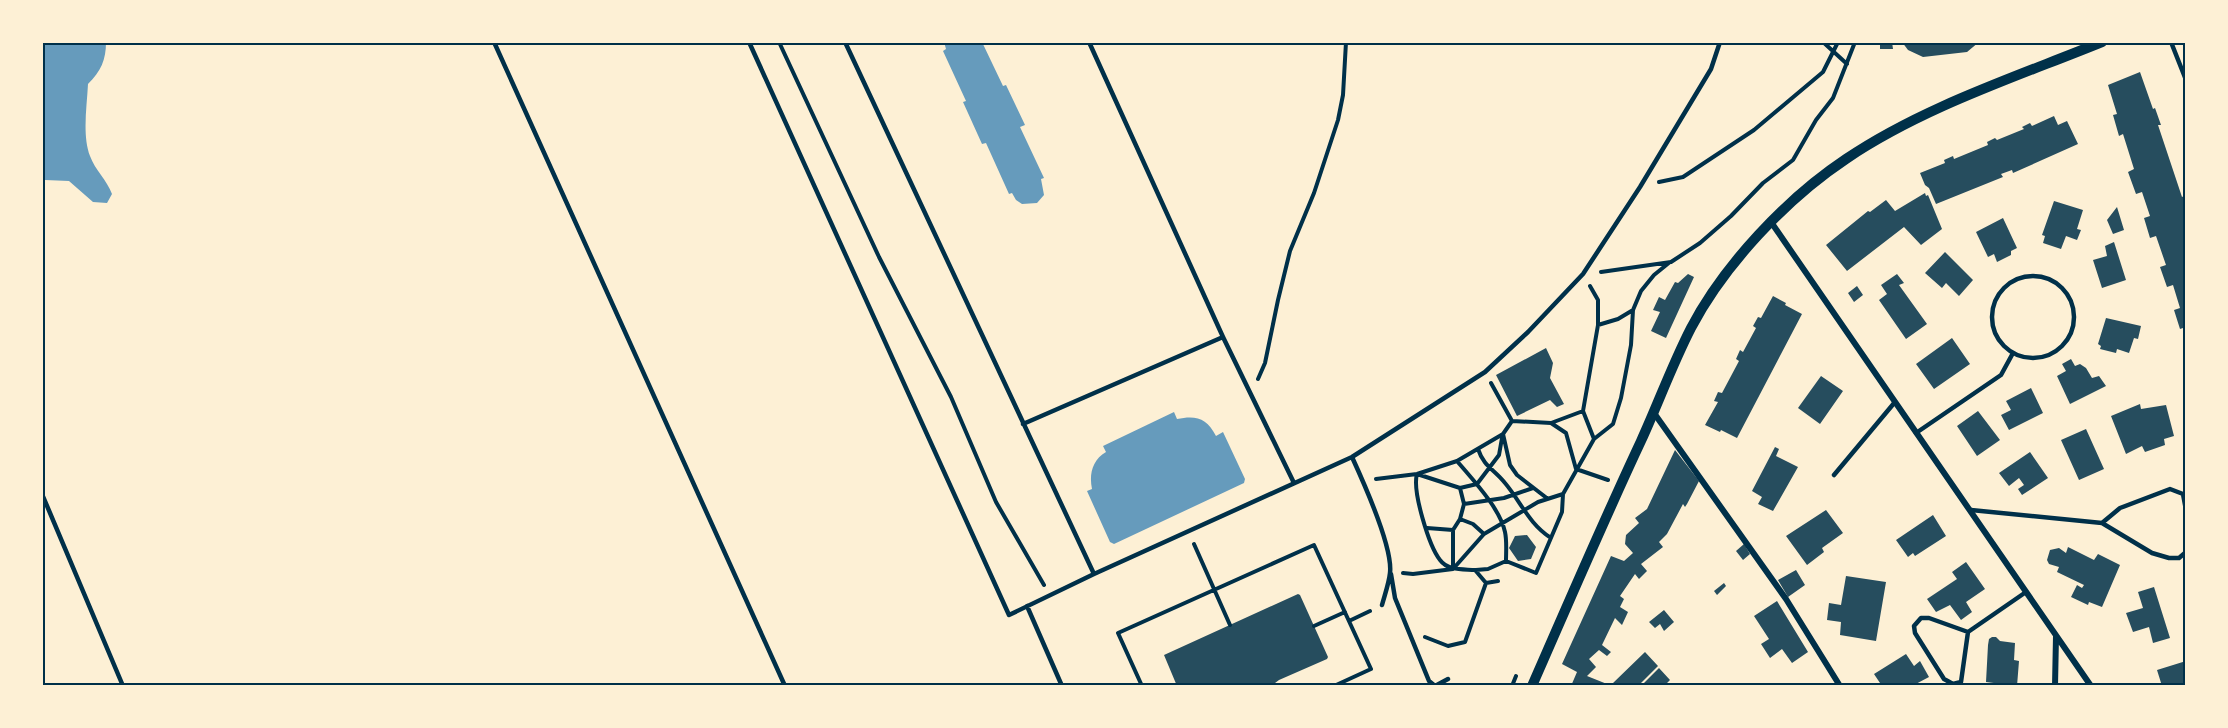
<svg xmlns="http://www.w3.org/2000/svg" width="2228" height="728" viewBox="0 0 2228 728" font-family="Helvetica,sans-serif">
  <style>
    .water { fill: #669bbc }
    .building { fill: #264d5e }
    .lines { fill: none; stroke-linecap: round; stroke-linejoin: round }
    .path { stroke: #003049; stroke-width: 4 }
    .service { stroke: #003049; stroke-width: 4.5 }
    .minor { stroke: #003049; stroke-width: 6 }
    .tertiary { stroke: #003049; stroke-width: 10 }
    .neatline { fill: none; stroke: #003049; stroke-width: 2 }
  </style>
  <rect width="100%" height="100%" fill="#fdf0d5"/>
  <path class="water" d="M42 42H106C106 60 101 71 88 84 87 106 82 135 90 156 95 170 107 180 112 194L107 203 93 202 69 181 45 180 42 177Z
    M944 42H982L1003 86 1006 85 1025 125 1020 127 1044 178 1041 179 1044 195 1037 203 1022 204 1016 200 1012 193 1009 194 986 143 982 144 963 102 966 101 943 51 946 49Z
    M1174 412 1177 419C1196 415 1207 418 1216 436L1223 432 1245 479 1244 483 1114 544 1110 542 1087 491 1092 489C1089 475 1092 460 1106 452L1103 446Z"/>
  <path class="building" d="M1880 42H1892L1893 49H1880Z
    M1902 42H1979L1967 52 1923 57 1908 50Z
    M2140 72 2153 109 2155 108 2161 125H2158L2182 197 2184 196 2186 200V327L2180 329 2174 310 2180 308 2173 285 2167 287 2160 267 2166 265 2156 236 2150 238 2144 218 2150 216 2142 192 2136 194 2128 172 2134 169 2123 134 2119 136 2113 115 2117 114 2108 85Z
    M2054 116 2058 125 2067 121 2078 144 2013 173 2012 170 2001 174 2003 177 1936 204 1929 188 1925 185 1920 173 1945 163 1944 160 1953 156 1954 159 1988 145 1987 142 1995 138 1997 140 2024 129 2022 127 2030 123 2032 126Z
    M1925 193 1926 196 1928 195 1942 229 1921 245 1904 227 1847 271 1826 245 1868 211 1870 212 1886 200 1895 211Z
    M2054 201 2083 210 2077 229 2081 230 2077 240 2066 236 2061 249 2043 243 2045 236 2042 235Z
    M2117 207 2124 230 2113 234 2107 220Z
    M2003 218 2017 248 2011 251V255L1997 262 1994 254 1988 257 1976 232Z
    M2114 242 2126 280 2102 288 2093 260 2107 256 2105 246Z
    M1945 252 1973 280 1959 296 1946 283 1942 288 1925 273Z
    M1688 274 1694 277 1666 338 1651 331 1660 312 1653 310 1659 297 1665 300 1675 282 1678 283Z
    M1897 274 1904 283 1899 285 1927 324 1906 339 1879 300 1887 294 1881 285Z
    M1857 286 1863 295 1854 302 1848 293Z
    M1773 296 1786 303 1785 305 1802 314 1737 438 1721 430 1720 432 1705 425 1718 402 1714 401 1718 392 1722 393 1739 361 1736 359 1740 350 1743 352 1756 328 1753 326 1758 317 1761 318Z
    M2106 318 2141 326 2138 339 2134 338 2129 353 2117 349 2116 353 2100 349 2101 346 2098 344Z
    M1952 338 1970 364 1934 389 1916 364Z
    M1546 348 1553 363 1550 378 1564 404 1557 407 1550 400 1517 416 1496 375Z
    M2071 359 2075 366 2080 364 2086 368 2092 378 2099 376 2106 386 2070 404 2057 376 2066 371 2062 364Z
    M1821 376 1843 391 1820 424 1798 408Z
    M2031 388 2043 413 2009 430 2001 415 2011 410 2006 401Z
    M2140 404 2141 409 2166 405 2174 436 2164 439 2165 445 2145 452 2142 446 2126 454 2111 416Z
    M1978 411 2000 440 1977 456 1957 426Z
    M2086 429 2104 469 2079 480 2061 440Z
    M1775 447 1779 449 1776 456 1798 467 1773 511 1758 504 1762 497 1752 491Z
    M1675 450 1699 481 1687 504 1685 507 1683 504 1667 534 1659 542 1663 547 1641 564 1647 571 1639 579 1635 574 1620 596 1624 599 1620 607 1628 612 1622 625 1615 618 1602 645 1611 652 1607 656 1599 650 1589 659 1596 667 1587 676 1612 686H1571L1577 672 1562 664 1611 556 1624 561 1633 553 1625 544 1626 535 1639 523 1635 518 1647 509Z
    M2030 452 2048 478 2022 495 2018 489 2024 485 2019 478 2009 486 1999 473Z
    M1826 510 1843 533 1822 548 1824 552 1807 565 1786 536Z
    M1933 515 1946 536 1915 556 1913 553 1908 557 1896 540Z
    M1527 535 1536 547 1531 559 1518 561 1509 548 1515 536Z
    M1744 544 1750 554 1743 560 1736 551Z
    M2068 547 2094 560 2098 554 2120 565 2102 607 2089 602 2088 605 2071 597 2077 585 2082 588 2084 585 2057 572 2059 567 2049 564 2047 560 2050 550 2059 548 2066 553Z
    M1966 562 1985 589 1966 602 1972 612 1961 620 1950 605 1936 612 1927 599 1957 579 1952 572Z
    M1796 570 1805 585 1788 597 1778 580Z
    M1846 576 1886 582 1876 641 1840 635 1841 622 1827 620 1829 603 1841 605Z
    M1724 583 1726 586 1717 595 1714 591Z
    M2154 587 2170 638 2153 643 2149 627 2133 632 2126 613 2143 608 2138 592Z
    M1298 594 1300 595 1328 657 1327 659 1279 680 1271 686H1177L1164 655Z
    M1777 601 1808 652 1792 663 1782 649 1770 658 1761 644 1769 639 1754 616Z
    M1664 610 1674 622 1664 631 1660 624 1655 628 1649 622Z
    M1992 637H1996L2000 641 2015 643 2014 660 2019 661 2017 686 1986 682 1988 645 1989 639Z
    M1645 652 1658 666 1638 686H1616L1613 683Z
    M1906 654 1914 666 1920 661 1929 677 1912 686H1882L1874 674Z
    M2186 661V686H2162L2157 670Z
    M1659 668 1670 680 1664 686H1641Z"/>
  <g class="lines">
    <path class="path" d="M779 42 879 257 951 397 996 502 1044 585
      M1823 42 1847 64
      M1659 182 1683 177 1754 130 1823 72 1838 42
      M1601 272 1671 262 1700 243 1731 216 1763 183 1793 160 1816 120 1833 98 1855 42
      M1590 286 1598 300V325L1583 411 1594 439
      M1598 325 1618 319 1633 310
      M1258 379 1265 363 1278 300 1290 251 1314 193 1338 120 1343 95 1346 42
      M1491 383 1512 421
      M1512 421 1551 423 1566 433 1576 469 1608 480
      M1551 423 1583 411
      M1503 434 1510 465 1517 475 1548 499
      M1478 449C1484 467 1494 469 1505 483 1521 502 1529 524 1551 538
      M1457 461 1503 434 1512 421
      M1376 479 1417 474 1457 461C1472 479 1500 508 1505 532 1507 541 1506 551 1506 561
      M1460 488 1477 484 1499 455 1502 438
      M1464 504 1504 498 1533 488
      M1460 519 1473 524 1484 534
      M1427 528 1453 530
      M1194 544 1230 625
      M1453 568V530L1460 519 1464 504 1460 488 1417 474C1412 491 1429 546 1440 560 1448 571 1463 569 1475 570L1486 583 1498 581
      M1476 570 1488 569 1506 561 1536 573 1562 512 1563 494
      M1403 573 1413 574 1453 569 1484 534 1538 502 1563 494 1594 439 1613 424 1621 398 1631 345 1633 310 1641 291 1654 275 1670 262
      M1349 621 1370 611
      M1314 626 1345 612
      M1425 637 1448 646 1465 642 1486 583
      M1142 686 1118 633 1314 545 1371 669 1334 686
      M1512 686 1516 676"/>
    <path class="service" d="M494 42 785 686
      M749 42 1009 615 1094 574
      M845 42 1094 574 1352 457 1485 372 1528 332 1583 274 1640 187 1711 69 1720 42
      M1089 42 1223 337 1294 483
      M2171 42 2186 80
      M1992 317a41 41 0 1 1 82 0a41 41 0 1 1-82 0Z
      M1023 424 1223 337
      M1916 433 2001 375 2013 353
      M1352 457C1363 481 1393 548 1390 573 1389 583 1385 594 1382 605
      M1834 475 1895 402
      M42 494 123 686
      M1971 510 2102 523 2152 553 2169 558H2179L2186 552
      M2102 523 2120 508 2170 489 2183 494 2186 510
      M1391 574 1395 598 1429 681 1435 686 1448 679
      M1027 606 1062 686
      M1968 632 1961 682 1953 684 1944 679 1915 633 1914 626 1921 618H1929L1968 632 2026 592"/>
    <path class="minor" d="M1771 222 2091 686
      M1654 413 1786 599 1840 686
      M2055 686 2056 636"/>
    <path class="tertiary" d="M1532 686C1568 604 1603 522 1641 441 1658 404 1672 365 1691 328 1724 265 1786 199 1846 159 1923 107 2016 77 2102 42"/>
  </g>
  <rect width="2228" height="728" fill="none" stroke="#fdf0d5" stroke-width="87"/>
  <rect x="44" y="44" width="2140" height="640" class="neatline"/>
</svg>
